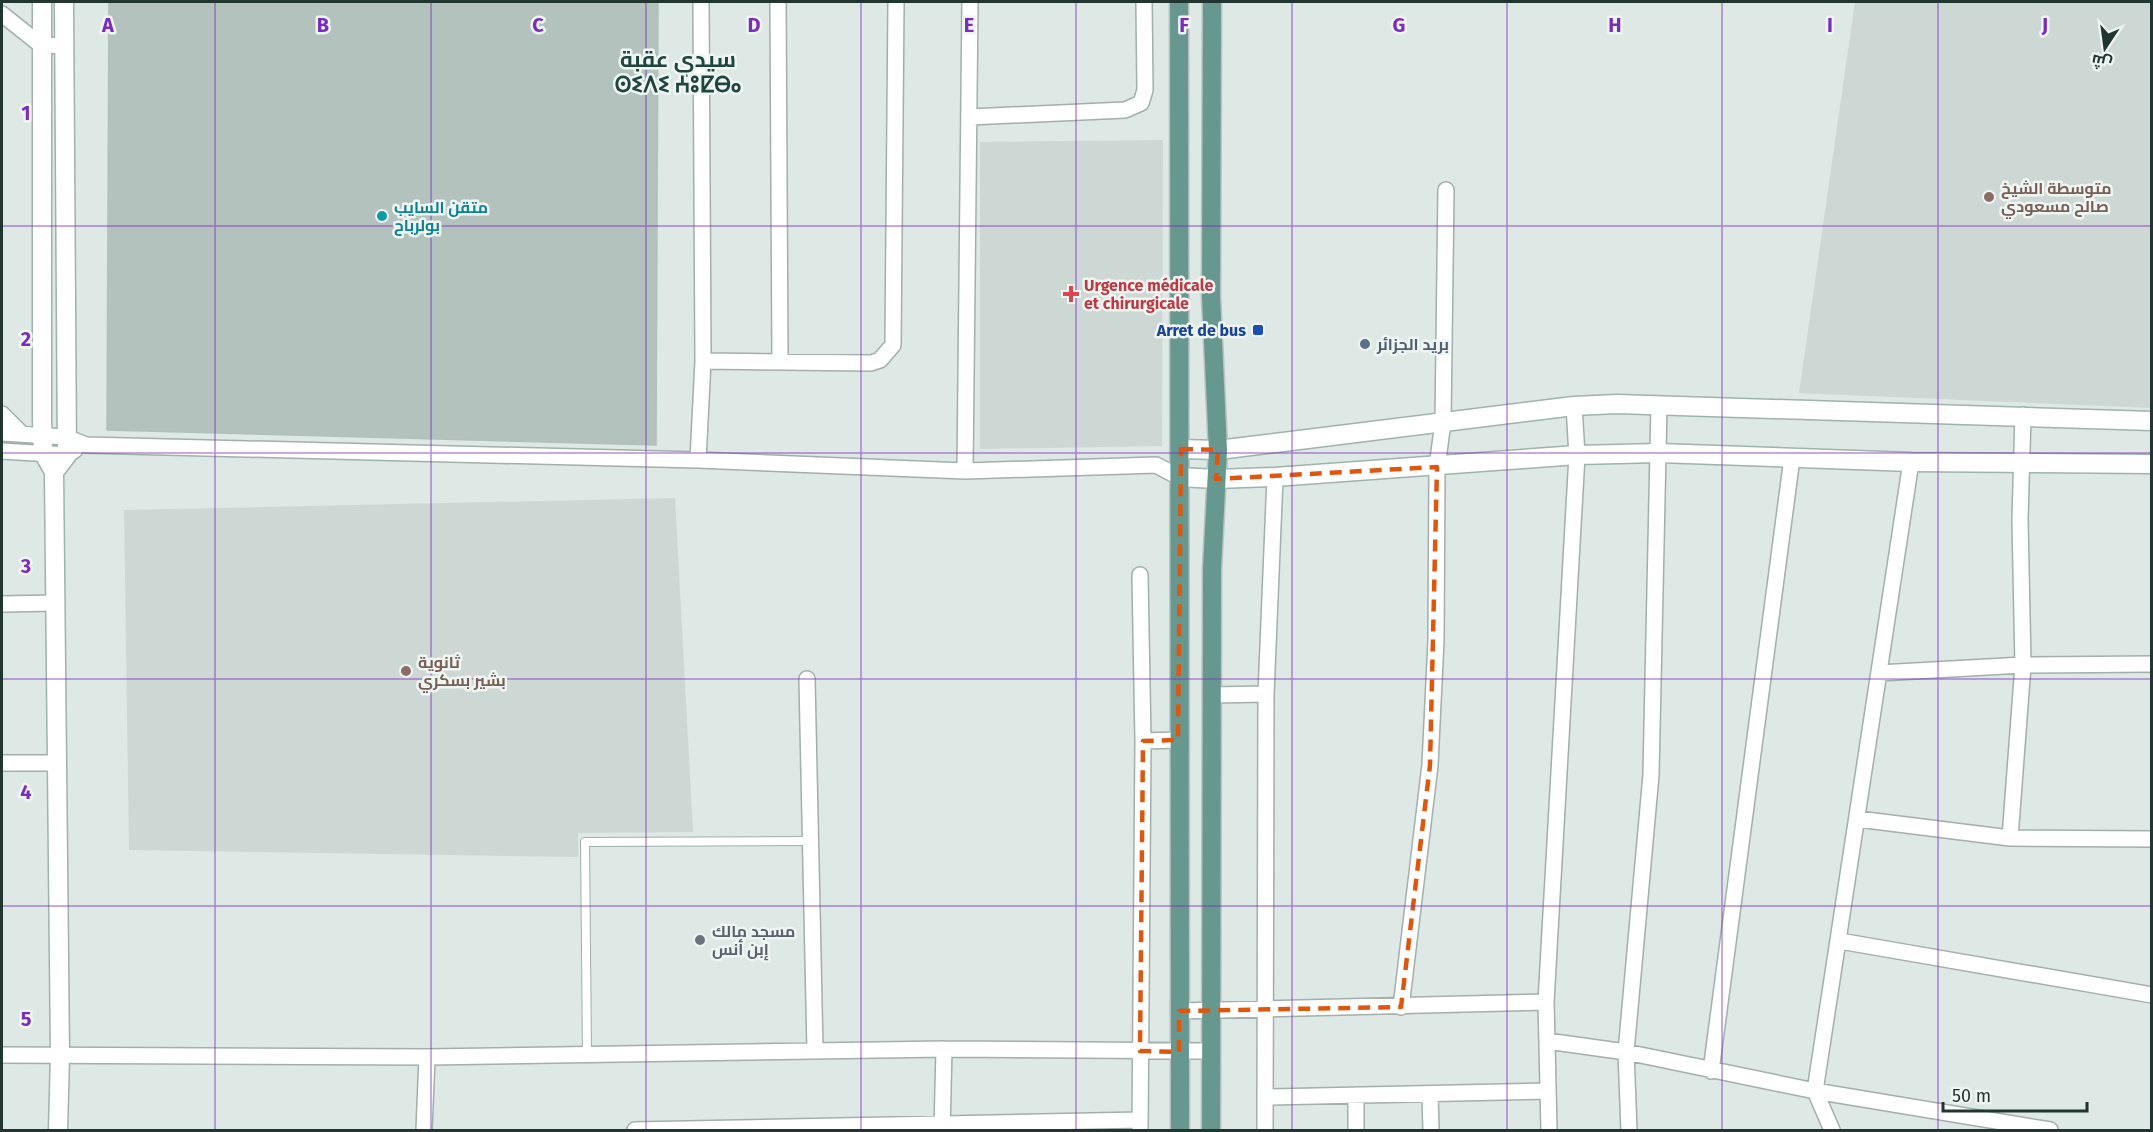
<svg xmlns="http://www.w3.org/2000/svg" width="2153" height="1132" viewBox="0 0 2153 1132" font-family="'Fira Sans',Cairo,'Noto Sans Tifinagh',sans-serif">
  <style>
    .built { fill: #cdd7d3 }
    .building { fill: #b4c2bd; stroke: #b1c0bb; stroke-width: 1.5 }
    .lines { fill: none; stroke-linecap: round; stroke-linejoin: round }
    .lane-casing { stroke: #a2afab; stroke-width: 10 }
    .street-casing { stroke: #a2afab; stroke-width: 18 }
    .secondary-casing { stroke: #9fb2ac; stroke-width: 21 }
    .primary-casing { stroke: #bcc2c1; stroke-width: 21 }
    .lane { stroke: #fff; stroke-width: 8 }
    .street { stroke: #fff; stroke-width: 15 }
    .secondary { stroke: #fff; stroke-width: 18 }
    .primary { stroke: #67988f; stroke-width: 18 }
    .marked { fill: none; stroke: #de570e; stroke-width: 4.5; stroke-dasharray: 12 8; stroke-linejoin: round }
    .grid { fill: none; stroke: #7b2cbf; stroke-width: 1.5; stroke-opacity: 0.55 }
    .education-dot { fill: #8d6e63; stroke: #eef5f2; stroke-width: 2 }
    .culture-dot { fill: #0f9aa8; stroke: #eef5f2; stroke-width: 2 }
    .health-dot { fill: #e0444e; stroke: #eef5f2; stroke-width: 2 }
    .transit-dot { fill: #1a4fb4; stroke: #eef5f2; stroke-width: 2 }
    .service-dot { fill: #5c6f8a; stroke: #eef5f2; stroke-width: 2 }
    .worship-dot { fill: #6b7280; stroke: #eef5f2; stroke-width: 2 }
    .labels { text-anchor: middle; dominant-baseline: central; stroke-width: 5; stroke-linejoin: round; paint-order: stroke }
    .education-label { font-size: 16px; font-weight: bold; fill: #785e54; stroke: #eef5f2; text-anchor: start }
    .culture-label { font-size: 16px; font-weight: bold; fill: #0d838f; stroke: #eef5f2; text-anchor: start }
    .health-label { font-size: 16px; font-weight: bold; fill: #be3a42; stroke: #eef5f2; text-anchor: start }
    .transit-label { font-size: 16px; font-weight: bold; fill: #164399; stroke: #eef5f2; text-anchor: end }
    .service-label { font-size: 16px; font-weight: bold; fill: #4e5e75; stroke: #eef5f2; text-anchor: start }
    .worship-label { font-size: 16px; font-weight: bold; fill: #5b616d; stroke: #eef5f2; text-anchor: start }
    .district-label { font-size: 22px; font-weight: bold; fill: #20453f; stroke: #eef5f2 }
    .grid-label { font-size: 20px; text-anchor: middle; font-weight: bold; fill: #7b2cbf; stroke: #eef5f2; stroke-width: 5; stroke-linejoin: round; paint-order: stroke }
  </style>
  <rect width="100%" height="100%" fill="#dee8e4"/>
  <path class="built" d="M1855 2H2151V408L1799 393Z
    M1163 140 1162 446 980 449V142Z
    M675 498 693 832 578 833V857L129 850 124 510Z"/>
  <path class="building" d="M109 2H658L656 445 107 430Z"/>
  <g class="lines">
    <g class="lane-casing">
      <path id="lane" d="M587 1054 585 842 810 841"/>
    </g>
    <g class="street-casing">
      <path id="street" d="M778 2 780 360
        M2 14 42 46 63 45
        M970 117 1125 110 1141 103 1145 90 1144 2
        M703 361 871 363 880 360 893 345 896 2
        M2 414 21 433
        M2 433 66 437 86 445 698 460 965 471 1156 465 1179 477
        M2 451 67 455 75 450
        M698 460 703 361 701 2
        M965 471 970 2
        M2 604 54 603
        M1879 673 2023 665 2152 664
        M807 679 815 1050
        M1212 695 1266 694
        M1143 741 1178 740
        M2 763H57
        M1858 819 2010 838 2152 839
        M2010 838 2023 665 2020 520 2023 415
        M1840 941 2152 995
        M1401 1007 1430 765 1436 640 1437 467 1443 422 1446 190
        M1179 1011 1546 1002
        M1547 1041 1626 1052 1815 1091 2050 1130
        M2 1055 427 1057 944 1049 1212 1051
        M1711 1071 1792 458
        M1430 1094 1431 1130
        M1265 1097 1548 1091
        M424 1130 427 1057
        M635 1130 1140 1120
        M942 1130 944 1049
        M1140 1130 1143 741 1140 575
        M1265 1130 1266 694 1275 477
        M1356 1130V1095
        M1549 1130 1546 1002 1577 455 1574 406
        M1629 1130 1626 1052 1651 775 1659 405
        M1832 1130 1815 1091 1911 462"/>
    </g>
    <g class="secondary-casing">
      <path id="secondary" d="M42 2V420L43 452 54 472 60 1056 58 1130
        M1181 449 1218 450 1574 406 1617 404 2152 421
        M54 472 67 455 64 2
        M1179 477 1216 479 1275 477 1577 455 1659 453 1911 462 2152 464"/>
    </g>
    <g class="primary-casing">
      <path id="primary" d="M1179 2 1180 1130
        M1211 1130 1212 569 1218 450 1211 297 1212 2"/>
    </g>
    <use href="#lane" class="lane"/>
    <use href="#street" class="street"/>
    <use href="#secondary" class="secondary"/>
    <use href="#primary" class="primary"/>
  </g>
  <path class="marked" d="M1181 449 1218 450 1216 479 1437 467 1430 765 1401 1007 1179 1011V1052L1140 1051 1143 741 1178 740Z"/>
  <path class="grid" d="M215 2V1130M431 2V1130M646 2V1130M861 2V1130M1076 2V1130M1292 2V1130M1507 2V1130M1722 2V1130M1938 2V1130M2 226H2152M2 453H2152M2 679H2152M2 906H2152"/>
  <g class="education-dot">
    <circle cx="1989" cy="197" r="6"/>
    <circle cx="406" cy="671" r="6"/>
  </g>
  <circle class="culture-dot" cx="382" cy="216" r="6"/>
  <path class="health-dot" d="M1068 285h6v6h6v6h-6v6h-6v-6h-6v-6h6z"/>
  <rect class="transit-dot" x="1252" y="324" width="12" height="12" rx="3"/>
  <circle class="service-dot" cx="1365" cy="344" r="6"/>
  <circle class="worship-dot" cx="700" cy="940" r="6"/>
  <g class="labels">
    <g class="education-label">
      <text x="2001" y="188">متوسطة الشيخ<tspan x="2001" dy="18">صالح مسعودي</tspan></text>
      <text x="418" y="662">ثانوية<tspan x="418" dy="18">بشير بسكري</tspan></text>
    </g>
    <g class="culture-label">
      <text x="394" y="207">متقن السايب<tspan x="394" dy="18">بولرباح</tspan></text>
    </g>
    <g class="health-label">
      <text x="1084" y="285">Urgence médicale<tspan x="1084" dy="18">et chirurgicale</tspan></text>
    </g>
    <g class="transit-label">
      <text x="1246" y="330">Arret de bus</text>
    </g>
    <g class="service-label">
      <text x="1377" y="344">بريد الجزائر</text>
    </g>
    <g class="worship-label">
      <text x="712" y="931">مسجد مالك<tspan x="712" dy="18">إبن أنس</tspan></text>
    </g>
    <g class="district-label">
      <text x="678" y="59">سيدي عقبة<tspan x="678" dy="25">ⵙⵉⴷⵉ ⵄⵓⵇⴱⴰ</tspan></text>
    </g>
  </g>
  <g class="grid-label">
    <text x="108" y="32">A</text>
    <text x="323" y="32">B</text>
    <text x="538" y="32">C</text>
    <text x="754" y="32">D</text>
    <text x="969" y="32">E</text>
    <text x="1184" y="32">F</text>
    <text x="1399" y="32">G</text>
    <text x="1615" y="32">H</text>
    <text x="1830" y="32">I</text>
    <text x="2045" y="32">J</text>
    <text x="26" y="120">1</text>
    <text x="26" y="346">2</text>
    <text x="26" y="573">3</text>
    <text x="26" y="799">4</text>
    <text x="26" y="1026">5</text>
  </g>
  <rect width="2153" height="1132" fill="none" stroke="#213531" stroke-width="6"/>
  <g transform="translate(2105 48) rotate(193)" stroke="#eef5f2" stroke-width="4.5" paint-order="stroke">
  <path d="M0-4.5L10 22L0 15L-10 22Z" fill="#213531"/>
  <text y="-9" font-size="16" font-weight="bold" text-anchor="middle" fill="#213531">ش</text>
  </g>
  <path d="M1943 1102v9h144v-9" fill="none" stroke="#213531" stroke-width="3"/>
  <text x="1952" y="1102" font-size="18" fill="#213531" stroke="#eef5f2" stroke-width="4.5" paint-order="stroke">50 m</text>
</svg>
